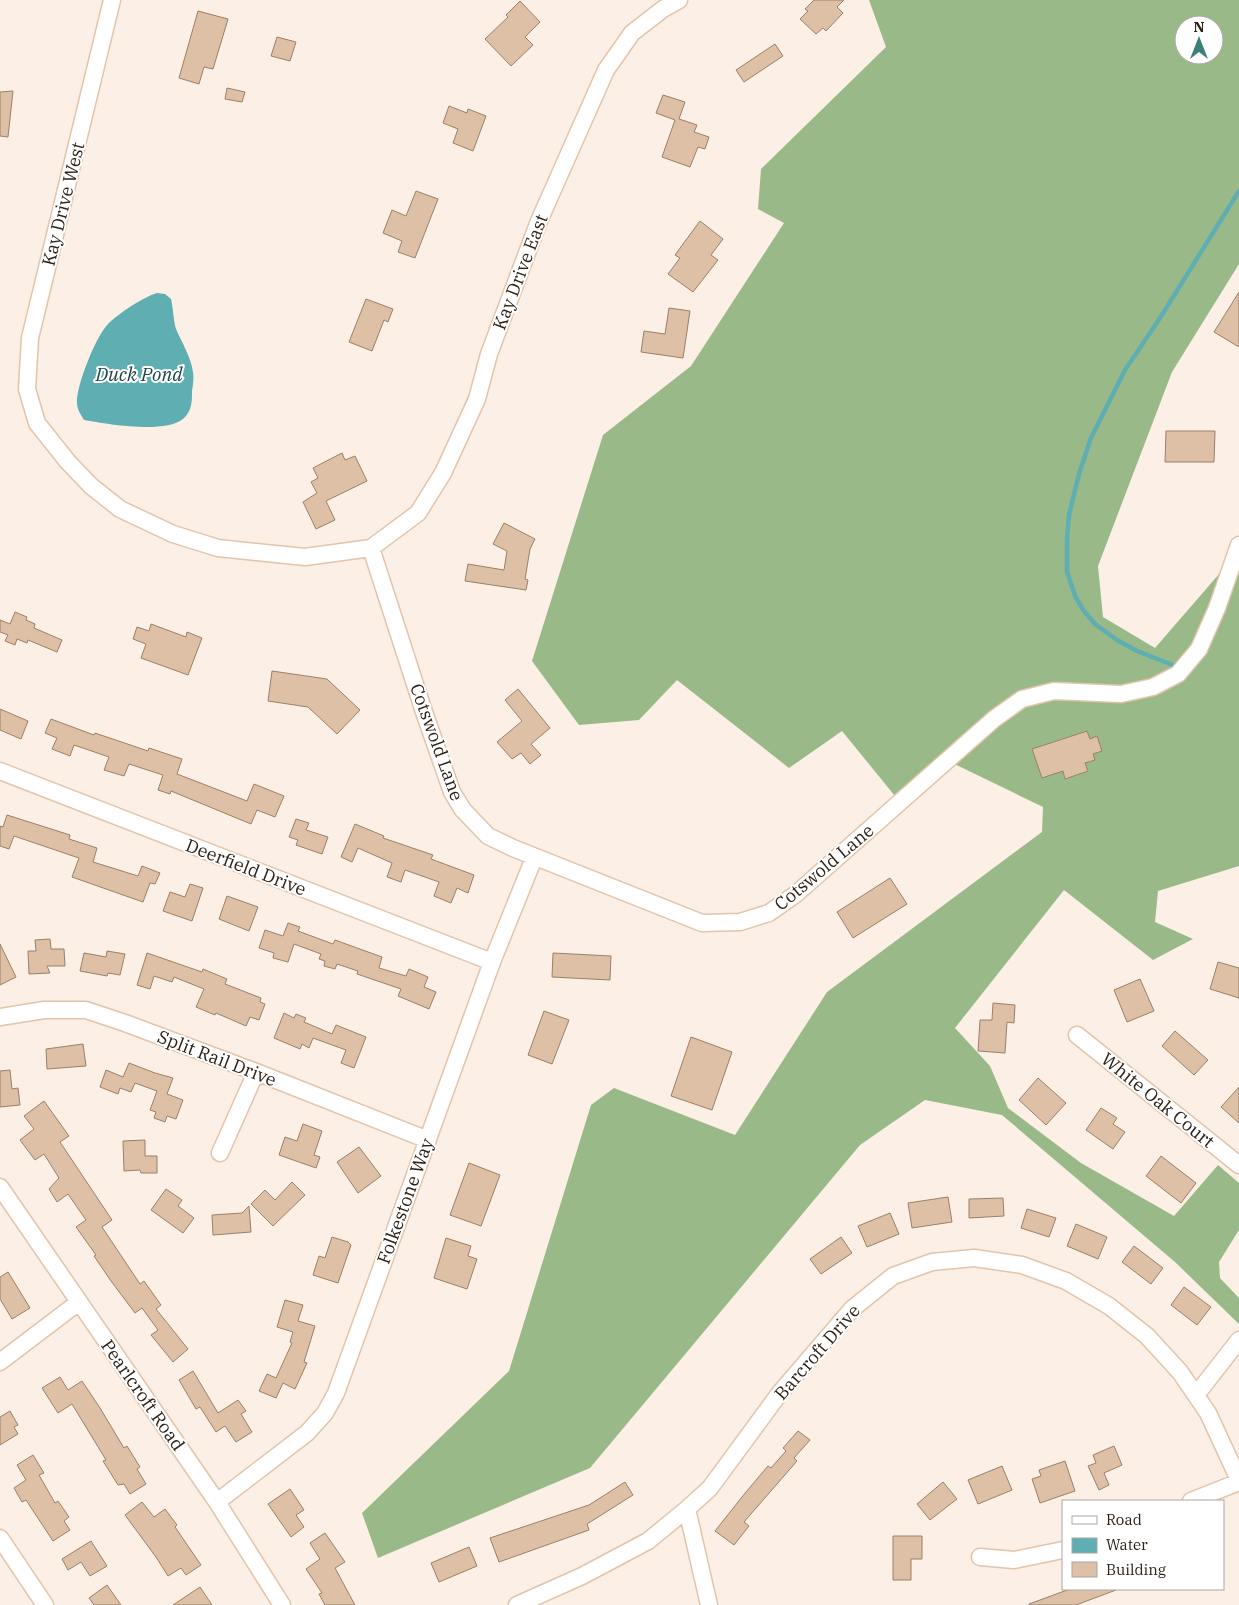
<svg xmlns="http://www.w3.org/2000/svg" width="1239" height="1605" viewBox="0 0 1239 1605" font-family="'IBM Plex Serif',serif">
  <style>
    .forest { fill: #99ba88; fill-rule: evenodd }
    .water { fill: #5faeb1 }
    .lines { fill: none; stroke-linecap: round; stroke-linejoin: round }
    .stream { stroke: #5faeb1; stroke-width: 4.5 }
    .building { fill: #ddc0a6; stroke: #9b8067 }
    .minor-casing { stroke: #e2c4aa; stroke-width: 19 }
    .minor { stroke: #fff; stroke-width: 16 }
    .labels { text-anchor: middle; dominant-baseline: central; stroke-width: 4; stroke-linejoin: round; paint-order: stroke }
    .street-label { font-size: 18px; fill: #2d2218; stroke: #fff }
    .water-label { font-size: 19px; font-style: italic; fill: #1e4445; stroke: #fff }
  </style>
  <rect width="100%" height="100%" fill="#fcefe5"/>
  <path class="forest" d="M869 0H1239V264L1172 372 1098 566 1103 617 1155 648 1239 551V866L1158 891 1155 922 1193 939 1153 960 1064 890 955 1028 990 1066 1008 1108 1081 1163 1174 1216 1218 1165 1239 1183V1230L1219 1262 1220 1278 1239 1298V1324L1175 1262 1002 1115 925 1100 860 1145 590 1468 378 1558 362 1513 509 1371 591 1105 614 1088 735 1135 827 992 1042 832 1043 807 940 757 895 796 842 731 789 768 677 680 639 720 579 725 532 661 603 435 691 366 784 223 758 209 761 169 886 47ZM1184 25H1214V55H1184Z"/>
  <path class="water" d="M157 293 165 294 171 299C173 307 174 324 176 329 182 343 191 357 193 372 194 378 193 385 192 391 192 402 192 411 183 419 164 434 107 424 84 420 81 415 77 409 77 403 76 386 96 336 108 324 118 314 143 297 157 293Z"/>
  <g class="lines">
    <path class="stream" d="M1173 665 1137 651 1117 640 1095 624 1084 611 1076 598 1067 572V539L1069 515 1079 474 1091 438 1125 370 1160 318 1239 191"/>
  </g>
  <path class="building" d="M814 0H844L837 7 843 13 826 31 823 28 816 34 800 19 808 11 805 9Z
    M520 1 540 22 525 37 533 45 511 66 485 39 508 17 506 15Z
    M198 11 228 19 213 69 204 67 199 84 179 78Z
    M277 37 296 42 290 61 271 56Z
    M775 44 783 56 744 82 736 70Z
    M227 88 245 92 242 102 225 99Z
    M13 91 8 137 0 136V92Z
    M663 95 685 102 679 119 697 125 694 132 709 137 705 149 698 147 690 167 662 157 675 120 656 113Z
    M449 106 467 113 468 109 486 116 473 151 453 143 458 129 443 123Z
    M416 191 438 199 415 258 398 252 402 241 383 233 392 210 406 216Z
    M700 221 723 239 711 255 718 260 693 292 668 274 680 258 675 255Z
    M1239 292V347L1214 332Z
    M366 299 393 309 388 322 384 320 372 351 349 342Z
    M669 308 690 311 683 358 641 352 644 331 665 334Z
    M1166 431H1215L1214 462H1165Z
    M342 453 345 460 355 456 367 481 326 501 335 520 316 529 303 502 317 493 311 482 318 478 313 468Z
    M504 523 535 539 530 549 525 579 528 580 526 590 465 581 468 564 504 570 507 551 493 544Z
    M15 612 27 617 26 620 35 624 34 628 62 640 57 652 28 640 27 643 17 639 15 645 5 641 8 635 0 632V620L10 624Z
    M151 624 186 637 187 632 202 638 188 675 141 658 146 644 133 639 137 627 149 631Z
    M272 671 327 679 360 710 337 734 308 707 268 701Z
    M518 689 550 728 531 744 541 755 530 764 521 753 512 759 497 742 522 721 505 700Z
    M0 709 28 721 21 739 0 730Z
    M51 719 94 735 95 733 148 751 149 748 182 759 177 774 247 801 254 784 284 796 275 817 257 810 251 824 171 791 170 794 158 790 163 775 129 764 124 776 104 770 109 757 74 745 70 756 52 749 57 738 45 733Z
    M1087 731 1090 739 1097 736 1102 751 1093 754 1095 760 1085 763 1088 771 1065 779 1063 771 1042 778 1032 749Z
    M7 815 70 835 69 839 97 848 93 862 138 876 142 866 160 873 155 884 150 883 143 902 72 877 79 858 14 836 9 849 0 846V826L3 827Z
    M296 819 309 823 306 830 328 837 322 854 296 845 298 840 289 837Z
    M355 824 384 836 383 838 433 855 431 859 474 875 468 893 457 888 451 903 434 896 439 882 405 870 401 882 387 877 392 863 358 848 352 862 341 857Z
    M890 878 907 904 853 938 837 912Z
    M190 884 203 888 192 921 163 911 170 892 185 897Z
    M227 896 258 907 249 931 219 919Z
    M288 923 300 927 298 931 333 944 335 940 382 957 379 968 406 976 409 969 428 977 424 987 436 992 429 1009 398 996 401 989 357 974 358 971 337 964 335 969 324 966 325 961 319 959 321 954 294 944 288 962 273 958 274 953 259 948 265 930 283 936Z
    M50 939 51 949H64L65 966H47L50 973 29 974 28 951H36L35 940Z
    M0 944 16 977 0 985Z
    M107 951 125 954 120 975 108 973 107 976 80 971 84 953 106 957Z
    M147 953 202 972 203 969 227 979 225 984 261 998 260 1002 265 1004 259 1020 250 1017 246 1026 216 1013 215 1015 196 1007 204 989 174 977 172 982 154 976 150 989 137 985Z
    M553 953 611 956 610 980 552 977Z
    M1218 962 1239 968V998L1210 989Z
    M1140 979 1154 1011 1127 1022 1114 990Z
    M993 1003 1015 1005 1014 1023 1007 1022 1005 1053 978 1051 980 1020H992Z
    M544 1011 569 1020 552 1064 528 1055Z
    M284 1013 294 1018 296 1014 306 1018 304 1022 332 1034 336 1025 366 1037 354 1068 341 1063 346 1050 313 1038 309 1048 302 1044 300 1049 274 1038Z
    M1175 1031 1208 1060 1194 1075 1162 1046Z
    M691 1037 732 1052 712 1110 671 1096Z
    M83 1044 86 1066 47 1069 46 1049Z
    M129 1063 155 1073 173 1078 167 1094 183 1100 176 1119 167 1116 165 1122 154 1118 156 1112 150 1110 157 1091 135 1083 131 1092 120 1088 118 1094 100 1087 106 1070 123 1077Z
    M10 1070 12 1089 18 1088 20 1105 0 1107V1071Z
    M1038 1078 1066 1103 1046 1125 1019 1100Z
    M1239 1087V1123L1221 1107Z
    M44 1101 69 1136 60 1142 112 1220 102 1227 140 1284 144 1281 161 1305 156 1309 188 1349 173 1362 151 1335 158 1330 142 1308 135 1313 111 1281 94 1256 96 1255 76 1227 86 1220 68 1194 57 1202 49 1189 59 1178 44 1154 35 1160 20 1140 34 1129 24 1116Z
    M1101 1108 1117 1118 1113 1124 1125 1132 1113 1149 1086 1130Z
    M303 1124 322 1131 314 1155 320 1157 316 1168 279 1155 285 1137 297 1141Z
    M145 1140V1156H157V1173H141L140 1170 124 1171 123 1141Z
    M359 1147 381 1176 358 1193 337 1162Z
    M1161 1156 1196 1183 1181 1203 1146 1176Z
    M469 1163 500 1175 481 1226 450 1215Z
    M292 1182 305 1195 273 1226 251 1204 265 1190 275 1200Z
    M166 1189 182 1200 178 1206 194 1218 183 1233 151 1210Z
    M948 1197 952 1222 912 1228 908 1203Z
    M1003 1198 1004 1216 969 1218V1199Z
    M249 1206 251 1232 213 1235 212 1215 242 1213Z
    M1027 1209 1056 1218 1049 1237 1021 1228Z
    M890 1213 899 1234 867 1247 858 1226Z
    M1076 1224 1107 1237 1098 1259 1067 1246Z
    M332 1237 348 1242 351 1245 338 1283 313 1275 319 1256 325 1258Z
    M841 1237 852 1253 821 1274 810 1259Z
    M446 1238 471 1246 468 1256 477 1259 467 1289 434 1278Z
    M1134 1246 1163 1268 1151 1284 1122 1262Z
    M8 1272 30 1308 12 1319 0 1299V1277Z
    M1184 1287 1211 1307 1197 1325 1171 1305Z
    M285 1300 303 1305 298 1321 315 1326 304 1362 307 1363 295 1389 283 1383 276 1398 259 1391 267 1374 276 1378 292 1343 290 1342 293 1332 277 1327Z
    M193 1371 218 1413 238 1400 246 1411 241 1414 252 1432 236 1442 225 1426 216 1432 200 1407 196 1409 179 1380Z
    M60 1377 68 1390 82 1381 100 1408 124 1448 127 1446 140 1467 137 1469 146 1484 130 1494 124 1484 118 1485 103 1461 106 1460 72 1404 58 1413 42 1388Z
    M10 1411 18 1425 14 1427 18 1434 0 1445V1417Z
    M798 1431 810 1440 794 1458 797 1461 744 1522 749 1526 734 1545 715 1531 746 1492 768 1466 771 1468 786 1451 783 1448Z
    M1114 1446 1122 1465 1104 1473 1109 1485 1099 1490 1088 1466 1096 1463 1093 1455Z
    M33 1455 44 1473 39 1475 55 1503 58 1501 69 1517 64 1521 70 1530 53 1541 26 1500 22 1502 14 1488 26 1480 17 1465Z
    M1065 1461 1075 1491 1040 1503 1032 1479 1041 1476 1039 1470Z
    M1002 1466 1012 1490 978 1504 968 1480Z
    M625 1482 633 1495 587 1524 589 1530 499 1562 490 1538 589 1505Z
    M943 1482 957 1499 930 1520 917 1504Z
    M290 1489 304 1510 296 1515 304 1527 291 1537 268 1504Z
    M142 1502 154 1517 165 1509 177 1525 175 1527 201 1565 186 1575 181 1568 168 1576 156 1557 125 1515Z
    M325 1533 345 1562 335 1568 355 1605H325L319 1594 322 1593 306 1569 320 1559 310 1543Z
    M893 1536H922V1559H911V1580H893Z
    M91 1541 107 1566 90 1576 81 1562 68 1570 62 1559Z
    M469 1547 477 1566 439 1582 431 1563Z
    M107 1585 121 1605H94L89 1598Z
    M200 1587 212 1605H173Z
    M1070 1589H1116V1590L1076 1605H1029V1604Z"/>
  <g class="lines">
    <g class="minor-casing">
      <path id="minor" d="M112 0 30 338 27 389 37 423 68 462 91 486 120 509 173 534 218 548 305 557 371 548 418 513 443 473 477 399 489 354 539 221 606 70 632 33 663 9 679 0
        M371 548 424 712 452 792 463 810 488 836 513 848 702 923 740 922 769 913 796 894 994 719 1022 699 1054 691 1121 694 1153 687 1178 674 1199 649 1217 608 1239 545
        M0 771 492 962
        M0 1017 44 1010H86L125 1023 256 1072 428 1140
        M1077 1035 1239 1165
        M220 1153 256 1072
        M0 1187 217 1502 282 1605
        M0 1362 79 1302
        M1196 1395 1239 1340
        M1191 1501 1239 1482
        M217 1502 307 1433 325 1413 336 1393 492 962 534 858
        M687 1509 709 1605
        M0 1538 45 1605
        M980 1557 1014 1560 1063 1550
        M517 1605 582 1576 648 1541 687 1509 710 1488 779 1394 852 1309 893 1276 932 1262 974 1258 1022 1265 1066 1281 1109 1306 1147 1336 1180 1372 1208 1413 1239 1480"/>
    </g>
    <use href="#minor" class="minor"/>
  </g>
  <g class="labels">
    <g class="street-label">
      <text transform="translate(63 204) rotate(-76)">Kay Drive West</text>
      <text transform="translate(520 272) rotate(-69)">Kay Drive East</text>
      <text transform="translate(437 742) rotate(70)">Cotswold Lane</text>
      <text transform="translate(246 867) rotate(21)">Deerfield Drive</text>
      <text transform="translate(824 867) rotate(-40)">Cotswold Lane</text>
      <text transform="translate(217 1058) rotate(21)">Split Rail Drive</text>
      <text transform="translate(1158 1100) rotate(39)">White Oak Court</text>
      <text transform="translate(405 1201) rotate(-70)">Folkestone Way</text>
      <text transform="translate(817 1352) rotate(-49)">Barcroft Drive</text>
      <text transform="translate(143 1395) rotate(55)">Pearlcroft Road</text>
    </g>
    <g class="water-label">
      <text x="139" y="374">Duck Pond</text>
    </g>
  </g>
  <rect x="1062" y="1500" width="162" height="90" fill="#ffffff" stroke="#aba7a3"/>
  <rect x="1072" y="1516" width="25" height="8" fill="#ffffff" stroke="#aba7a3"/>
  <text x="1106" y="1525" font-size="15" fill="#2d2218">Road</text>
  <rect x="1072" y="1538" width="25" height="15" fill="#5faeb1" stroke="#aba7a3"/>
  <text x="1106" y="1550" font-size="15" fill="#2d2218">Water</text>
  <rect x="1072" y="1562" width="25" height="15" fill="#ddc0a6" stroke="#aba7a3"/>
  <text x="1106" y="1575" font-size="15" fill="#2d2218">Building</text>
  <g transform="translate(1199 40)"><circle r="24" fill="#ffffff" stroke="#aba7a3"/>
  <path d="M0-4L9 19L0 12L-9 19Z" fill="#3b8177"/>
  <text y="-8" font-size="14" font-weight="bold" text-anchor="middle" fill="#2d2218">N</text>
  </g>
</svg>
